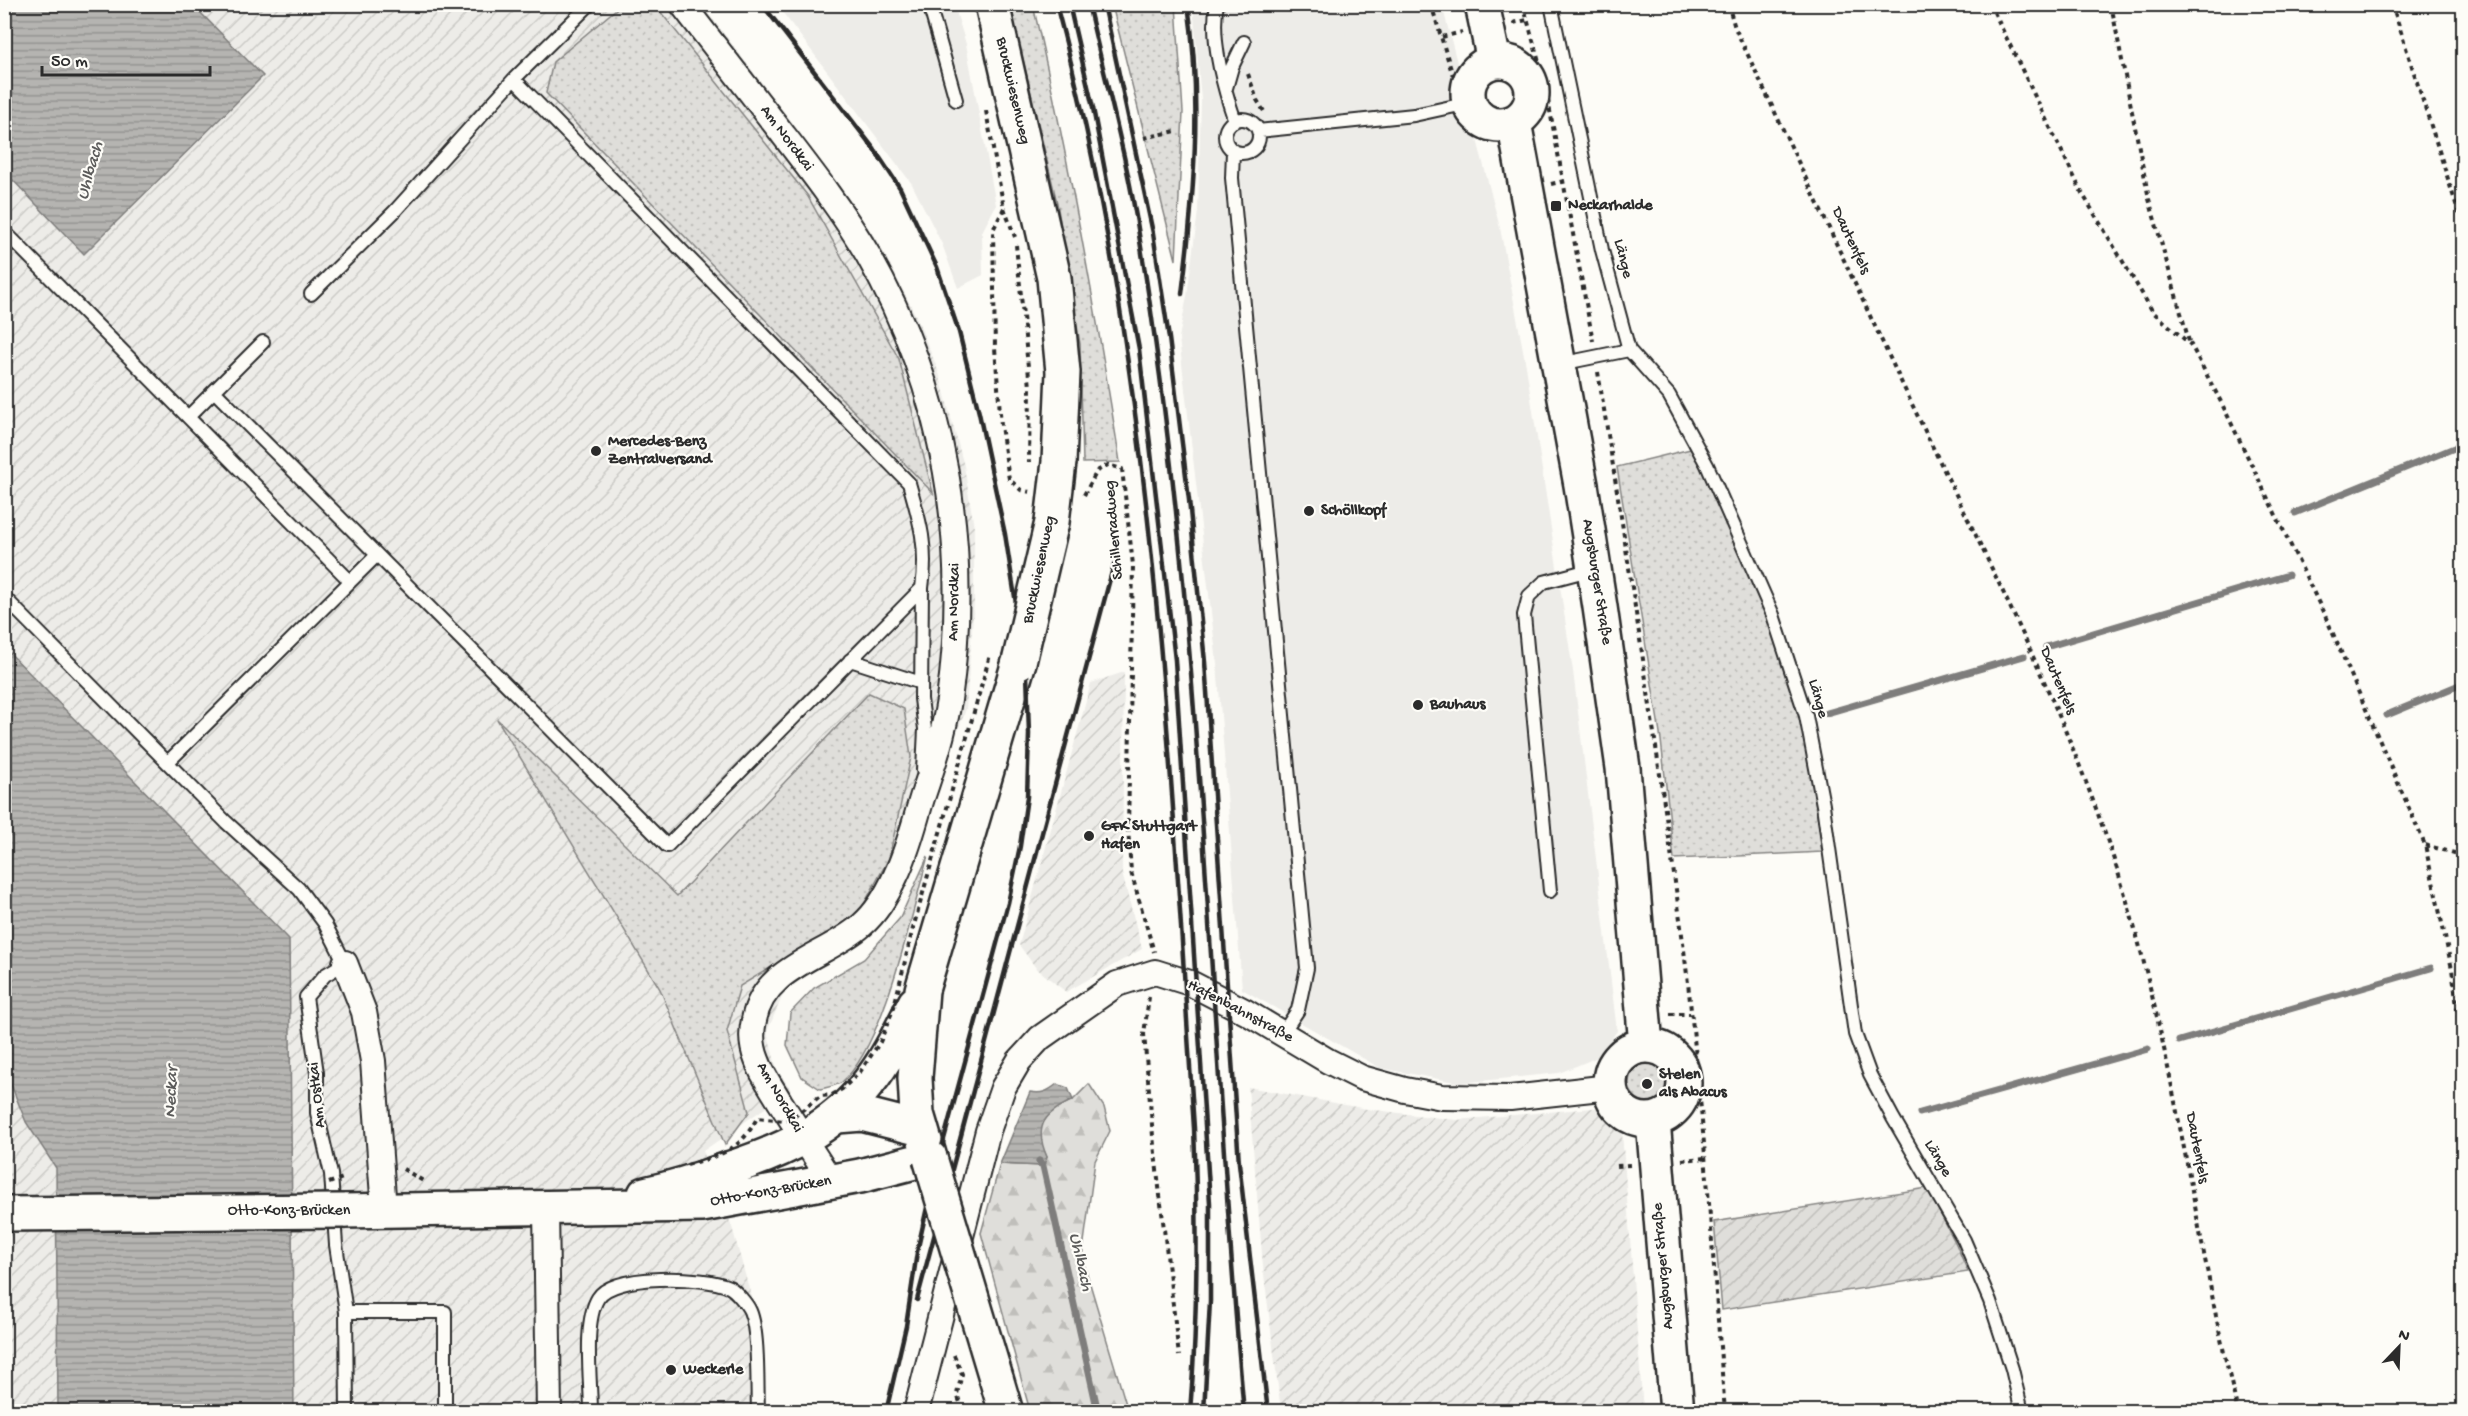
<svg xmlns="http://www.w3.org/2000/svg" width="2468" height="1416" viewBox="0 0 2468 1416" font-family="'Gochi Hand',sans-serif">
  <style>
    .built { fill: #edece8 }
    .industrial { fill: url(#industrial-furrows) }
    .grass { fill: url(#grass-dots); stroke: #858482; stroke-width: 1.5 }
    .forest { fill: url(#forest-firs); stroke: #858482; stroke-width: 1.5 }
    .garden { fill: url(#garden-furrows); stroke: #858482; stroke-width: 1.5 }
    .water { fill: url(#water-rules); stroke: #7e7d7b; stroke-width: 1.5 }
    .lines { fill: none; stroke-linecap: round; stroke-linejoin: round }
    .stream { stroke: #7e7d7b; stroke-width: 7 }
    .lane-casing { stroke: #2b2b2b; stroke-width: 16 }
    .street-casing { stroke: #2b2b2b; stroke-width: 28 }
    .secondary-casing { stroke: #2b2b2b; stroke-width: 38 }
    .path { stroke: #2b2b2b; stroke-width: 4; stroke-dasharray: 4.5 4.5; stroke-linecap: butt }
    .lane { stroke: #fdfcf7; stroke-width: 12 }
    .street { stroke: #fdfcf7; stroke-width: 24 }
    .secondary { stroke: #fdfcf7; stroke-width: 33 }
    .rail { stroke: #2b2b2b; stroke-width: 4.5 }
    .secondary-bridge-casing { stroke: #2b2b2b; stroke-width: 38; stroke-linecap: butt }
    .path-bridge { stroke: #2b2b2b; stroke-width: 4; stroke-dasharray: 4.5 4.5; stroke-linecap: butt }
    .secondary-bridge { stroke: #fdfcf7; stroke-width: 33 }
    .poi-dot { fill: #2b2b2b; stroke: #fdfcf7; stroke-width: 2 }
    .labels { text-anchor: middle; dominant-baseline: central; stroke-width: 4.5; stroke-linejoin: round; paint-order: stroke }
    .street-label { font-size: 16px; fill: #2b2b2b; stroke: #fdfcf7 }
    .poi-label { font-size: 16px; font-weight: bold; fill: #2b2b2b; stroke: #fdfcf7; text-anchor: start }
    .water-label { font-size: 18px; font-style: italic; fill: #5b5b5a; stroke: #fdfcf7 }
  </style>
  <defs>
    <pattern id="industrial-furrows" width="10" height="10" patternUnits="userSpaceOnUse" patternTransform="scale(1.5)"><rect width="10" height="10" fill="#edece8"/><path d="M-1 1l2-2M0 10L10 0M9 11l2-2" fill="none" stroke="#cbcbc7"/></pattern>
    <pattern id="grass-dots" width="8" height="8" patternUnits="userSpaceOnUse" patternTransform="scale(1.5)"><rect width="8" height="8" fill="#dfdeda"/><path d="M2 2h.1M6 6h.1" fill="none" stroke="#c0bfbb" stroke-width="1.8" stroke-linecap="round"/></pattern>
    <pattern id="forest-firs" width="22" height="20" patternUnits="userSpaceOnUse" patternTransform="scale(1.5)"><rect width="22" height="20" fill="#dfdeda"/><path d="M5 1l3.5 6h-7zM16 11l3.5 6h-7z" fill="#c0bfbb"/></pattern>
    <pattern id="garden-furrows" width="10" height="10" patternUnits="userSpaceOnUse" patternTransform="scale(1.5)"><rect width="10" height="10" fill="#dfdeda"/><path d="M-1 1l2-2M0 10L10 0M9 11l2-2" fill="none" stroke="#c0bfbb"/></pattern>
    <pattern id="water-rules" width="6" height="5" patternUnits="userSpaceOnUse" patternTransform="scale(1.5)"><rect width="6" height="5" fill="#b5b4b1"/><path d="M0 2.5h6" fill="none" stroke="#939390"/></pattern>
  </defs>
  <rect width="100%" height="100%" fill="#fdfcf7"/>
  <filter id="ink" filterUnits="userSpaceOnUse"><feTurbulence type="fractalNoise" baseFrequency=".0167" numOctaves="2"/><feDisplacementMap in="SourceGraphic" scale="12" xChannelSelector="R" yChannelSelector="G"/><feConvolveMatrix kernelMatrix="1 2 1 2 8 2 1 2 1" color-interpolation-filters="sRGB"/></filter>
  <g filter="url(#ink)">
    <path class="built" d="M777 5H954L966 44 996 205 982 232 983 275 958 288 942 244 912 184Z
      M1193 5H1442L1500 228 1526 366 1573 671 1617 1031 1598 1057 1559 1073 1460 1083 1380 1068 1242 989 1217 663 1179 338 1187 296 1198 211 1201 100Z"/>
    <path class="industrial" d="M193 5H702L834 178 881 247 916 316 939 373 964 466 974 527V602L966 709 896 896 870 930 784 992 767 1032 777 1069 791 1090 703 1151 732 1227 761 1332 765 1411H294L289 939 5 647 4 172 84 254 263 77Z
      M1124 672 1122 873 1142 949 1066 992 1036 968 1019 945 1091 683Z
      M4 1070 26 1122 56 1168 58 1411H5Z
      M1248 1087 1367 1109 1456 1120 1604 1107 1622 1132 1643 1411H1281L1263 1266Z"/>
    <path class="grass" d="M621 5H655L807 195 899 359 933 493 546 93 553 62Z
      M1010 5H1033C1068 156 1096 308 1120 462L1083 463 1080 344 1057 203Z
      M1112 5H1176L1183 112 1176 260Z
      M1699 447C1721 497 1747 546 1765 598 1795 681 1812 765 1822 852L1674 859 1661 740 1617 467Z
      M869 693 904 709 911 757 889 858 858 915 740 986 727 1031 749 1112 725 1145 660 989 497 719 677 896Z
      M928 856C912 912 884 1046 842 1082 837 1086 827 1087 820 1089L802 1077 787 1045 790 1013 814 988 864 959 900 918Z
      M1629 1083a19 19 0 1 1 38 0a19 19 0 1 1-38 0Z"/>
    <path class="forest" d="M1089 1084 1104 1107 1110 1131 1095 1161 1082 1257 1128 1411H1030L981 1233 1000 1164 1043 1166 1047 1157 1040 1142 1041 1125 1053 1109 1073 1100Z"/>
    <path class="garden" d="M1927 1188 1956 1244 1968 1272 1722 1310 1714 1222Z"/>
    <path class="water" d="M5 4 193 5 263 76 84 254 5 172Z
      M4 647 289 939 294 1411H58L56 1168 26 1122 5 1070Z
      M1057 1084 1068 1088 1073 1100C1045 1113 1033 1125 1047 1157L1043 1166 1000 1164 1030 1092C1042 1094 1047 1092 1057 1084Z"/>
    <g class="lines">
      <path class="stream" d="M2295 513 2464 444
        M2046 647 2288 575
        M1827 713 2024 656
        M2387 715 2464 683
        M2179 1041 2431 968
        M1920 1113 2148 1049
        M1039 1161 1043 1166 1098 1412"/>
      <g class="lane-casing">
        <path id="lane" d="M929 4 956 100
          M1217 4C1210 38 1224 89 1235 121
          M1551 4 1602 250 1629 350 1669 395 1707 465 1773 615 1806 716 1823 805 1855 1034 1870 1075 1893 1118 1964 1240 1990 1301 2012 1369 2022 1412
          M1226 88 1232 67 1244 42
          M1225 136a17 17 0 1 1 34 0a17 17 0 1 1-34 0Z
          M1258 131 1414 115 1469 103
          M1233 151 1232 178 1307 968 1298 1010 1282 1034
          M4 231 350 581
          M311 294 394 212 514 79 590 4
          M1560 364 1629 350
          M214 391 667 846 922 588C928 548 920 521 909 483L514 79
          M188 417 263 342
          M922 588 921 699 925 729 923 770
          M4 597 226 822 299 889 325 924 345 963 325 975 306 997 317 1073V1113L331 1174 336 1245 346 1312H445V1412
          M850 660 921 683
          M168 762 377 555
          M1550 891 1524 615 1529 596 1544 582 1593 569
          M346 1312 347 1412
          M591 1412C591 1382 583 1322 598 1298 613 1273 704 1276 729 1287 735 1290 747 1304 750 1311 759 1332 757 1387 758 1412"/>
      </g>
      <g class="street-casing">
        <path id="street" d="M682 4C715 47 749 90 782 133 812 172 843 212 868 255 945 391 971 545 949 700 944 733 933 766 922 798 914 824 908 850 896 875 888 893 877 912 862 925 826 957 764 966 754 1020 751 1033 752 1048 757 1060 762 1075 772 1088 780 1102 797 1128 814 1155 831 1181
          M345 963 364 1012 373 1061 384 1210
          M546 1208 549 1412
          M916 1412 988 1131 1003 1088 1019 1061 1040 1038 1117 984 1155 972 1190 983 1246 1012 1328 1061 1362 1078 1405 1090 1442 1097 1510 1098 1610 1087"/>
      </g>
      <g class="secondary-casing">
        <path id="secondary" d="M992 4 1054 278 1063 372 1059 462
          M1482 4 1494 61
          M1468 93a32 32 0 1 1 64 0a32 32 0 1 1-64 0Z
          M1514 122 1581 485 1600 607 1623 768 1646 1046
          M1610 1083a37 37 0 1 1 74 0a37 37 0 1 1-74 0Z
          M837 1116 862 1114 921 1129
          M1653 1120 1677 1412
          M645 1194C673 1188 701 1179 728 1169 783 1151 833 1129 869 1082 888 1058 901 1030 915 1003
          M344 1211 702 1205 860 1176 930 1158 917 1114 915 1078 922 990 1019 662
          M996 1378 1006 1412"/>
      </g>
      <path class="path" d="M1431 4 1453 76
        M1523 4 1545 84 1593 341
        M1728 4 1735 28C1794 151 1850 275 1909 398 1982 550 2061 700 2114 860 2161 1002 2183 1149 2212 1295 2219 1334 2229 1373 2238 1412
        M1990 4 2082 193 2153 312 2191 345 2221 402 2328 622 2425 845 2452 969 2464 1057
        M2111 4 2149 199 2190 345
        M2392 4 2464 229
        M1513 23 1527 20
        M1442 37 1462 32
        M1248 74 1257 100 1265 113
        M986 111 1004 208 1015 237
        M1144 138 1176 131
        M1551 184 1564 181
        M1004 208 993 230 995 348 1001 426 1009 479 1021 490 1030 492
        M1016 245 1030 387 1029 462
        M1598 372C1629 565 1659 757 1684 950 1703 1103 1713 1258 1725 1412
        M1084 495 1097 471 1108 465 1122 469 1133 565 1128 829 1131 872 1154 952
        M2425 845 2458 854 2464 865
        M1149 997 1144 1034 1153 1136 1179 1356
        M1670 1014H1690
        M1682 1160 1705 1158
        M1617 1166 1630 1165
        M403 1169 425 1182
        M954 1355 962 1374 957 1394 963 1411 977 1407
        M1730 1412 1731 1411"/>
      <use href="#lane" class="lane"/>
      <use href="#street" class="street"/>
      <use href="#secondary" class="secondary"/>
      <path class="rail" d="M762 4 874 149 900 188 937 267 959 332 979 413 1005 534 1027 673 1029 734 1027 797 1020 846 1008 903 934 1176 917 1252 906 1326 886 1412
        M1056 4C1154 370 1169 753 1194 1128 1198 1223 1198 1317 1190 1412
        M1069 4 1093 108 1139 349 1175 660 1210 1203V1301L1204 1412
        M1088 4C1106 83 1128 162 1140 241 1204 628 1208 1021 1244 1412
        M1104 4 1153 233 1169 338 1189 500 1205 662 1239 1163 1268 1412
        M1182 294C1194 197 1202 101 1188 4
        M917 1300 1114 564"/>
      <g class="secondary-bridge-casing">
        <path id="secondary-bridge" d="M1019 662 1052 522 1059 462
          M930 1158 996 1378
          M4 1214 344 1211"/>
      </g>
      <path class="path-bridge" d="M687 1165C721 1155 740 1151 757 1118L784 1121 791 1119 820 1096 832 1095 842 1089 860 1072 880 1042 894 1007 912 932 990 655
        M329 1183 343 1178"/>
      <use href="#secondary-bridge" class="secondary-bridge"/>
    </g>
  </g>
  <g class="poi-dot">
    <rect x="1550" y="200" width="12" height="12" rx="3"/>
    <circle cx="596" cy="451" r="6"/>
    <circle cx="1309" cy="511" r="6"/>
    <circle cx="1418" cy="705" r="6"/>
    <circle cx="1089" cy="836" r="6"/>
    <circle cx="1647" cy="1084" r="6"/>
    <circle cx="671" cy="1370" r="6"/>
  </g>
  <g class="labels">
    <g class="street-label">
      <text transform="translate(1012 91) rotate(77)">Bruckwiesenweg</text>
      <text transform="translate(786 139) rotate(53)">Am Nordkai</text>
      <text transform="translate(1850 241) rotate(65)">Dautenfels</text>
      <text transform="translate(1622 259) rotate(76)">Länge</text>
      <text transform="translate(1115 530) rotate(-95)">Schillerradweg</text>
      <text transform="translate(1040 570) rotate(-78)">Bruckwiesenweg</text>
      <text transform="translate(1596 582) rotate(81)">Augsburger Straße</text>
      <text transform="translate(955 602) rotate(-89)">Am Nordkai</text>
      <text transform="translate(2057 681) rotate(67)">Dautenfels</text>
      <text transform="translate(1817 699) rotate(74)">Länge</text>
      <text transform="translate(1240 1012) rotate(28)">Hafenbahnstraße</text>
      <text transform="translate(318 1095) rotate(-96)">Am Ostkai</text>
      <text transform="translate(779 1098) rotate(60)">Am Nordkai</text>
      <text transform="translate(2196 1148) rotate(79)">Dautenfels</text>
      <text transform="translate(1937 1159) rotate(59)">Länge</text>
      <text transform="translate(771 1192) rotate(-10)">Otto-Konz-Brücken</text>
      <text x="289" y="1211">Otto-Konz-Brücken</text>
      <text transform="translate(1664 1266) rotate(-95)">Augsburger Straße</text>
    </g>
    <g class="poi-label">
      <text x="1568" y="206">Neckarhalde</text>
      <text x="608" y="442">Mercedes-Benz<tspan x="608" dy="18">Zentralversand</tspan></text>
      <text x="1321" y="511">Schöllkopf</text>
      <text x="1430" y="705">Bauhaus</text>
      <text x="1101" y="827">GFK Stuttgart<tspan x="1101" dy="18">Hafen</tspan></text>
      <text x="1659" y="1075">Stelen<tspan x="1659" dy="18">als Abacus</tspan></text>
      <text x="683" y="1370">Weckerle</text>
    </g>
    <g class="water-label">
      <text transform="translate(91 171) rotate(-74)">Uhlbach</text>
      <text transform="translate(172 1092) rotate(-88)">Neckar</text>
      <text transform="translate(1080 1262) rotate(77)">Uhlbach</text>
    </g>
  </g>
  <rect width="2468" height="1416" fill="none" stroke="#fdfcf7" stroke-width="24"/>
  <rect x="12" y="12" width="2444" height="1392" fill="none" stroke="#2b2b2b" stroke-width="2" filter="url(#ink)"/>
  <g transform="translate(2399 1347) rotate(23)" stroke="#fdfcf7" stroke-width="4.5" paint-order="stroke">
  <path d="M0-4.5L10 22L0 15L-10 22Z" fill="#2b2b2b"/>
  <text y="-9" font-size="16" font-weight="bold" text-anchor="middle" fill="#2b2b2b">N</text>
  </g>
  <path d="M42 66v9h168v-9" fill="none" stroke="#2b2b2b" stroke-width="3"/>
  <text x="51" y="66" font-size="18" fill="#2b2b2b" stroke="#fdfcf7" stroke-width="4.5" paint-order="stroke">50 m</text>
</svg>
